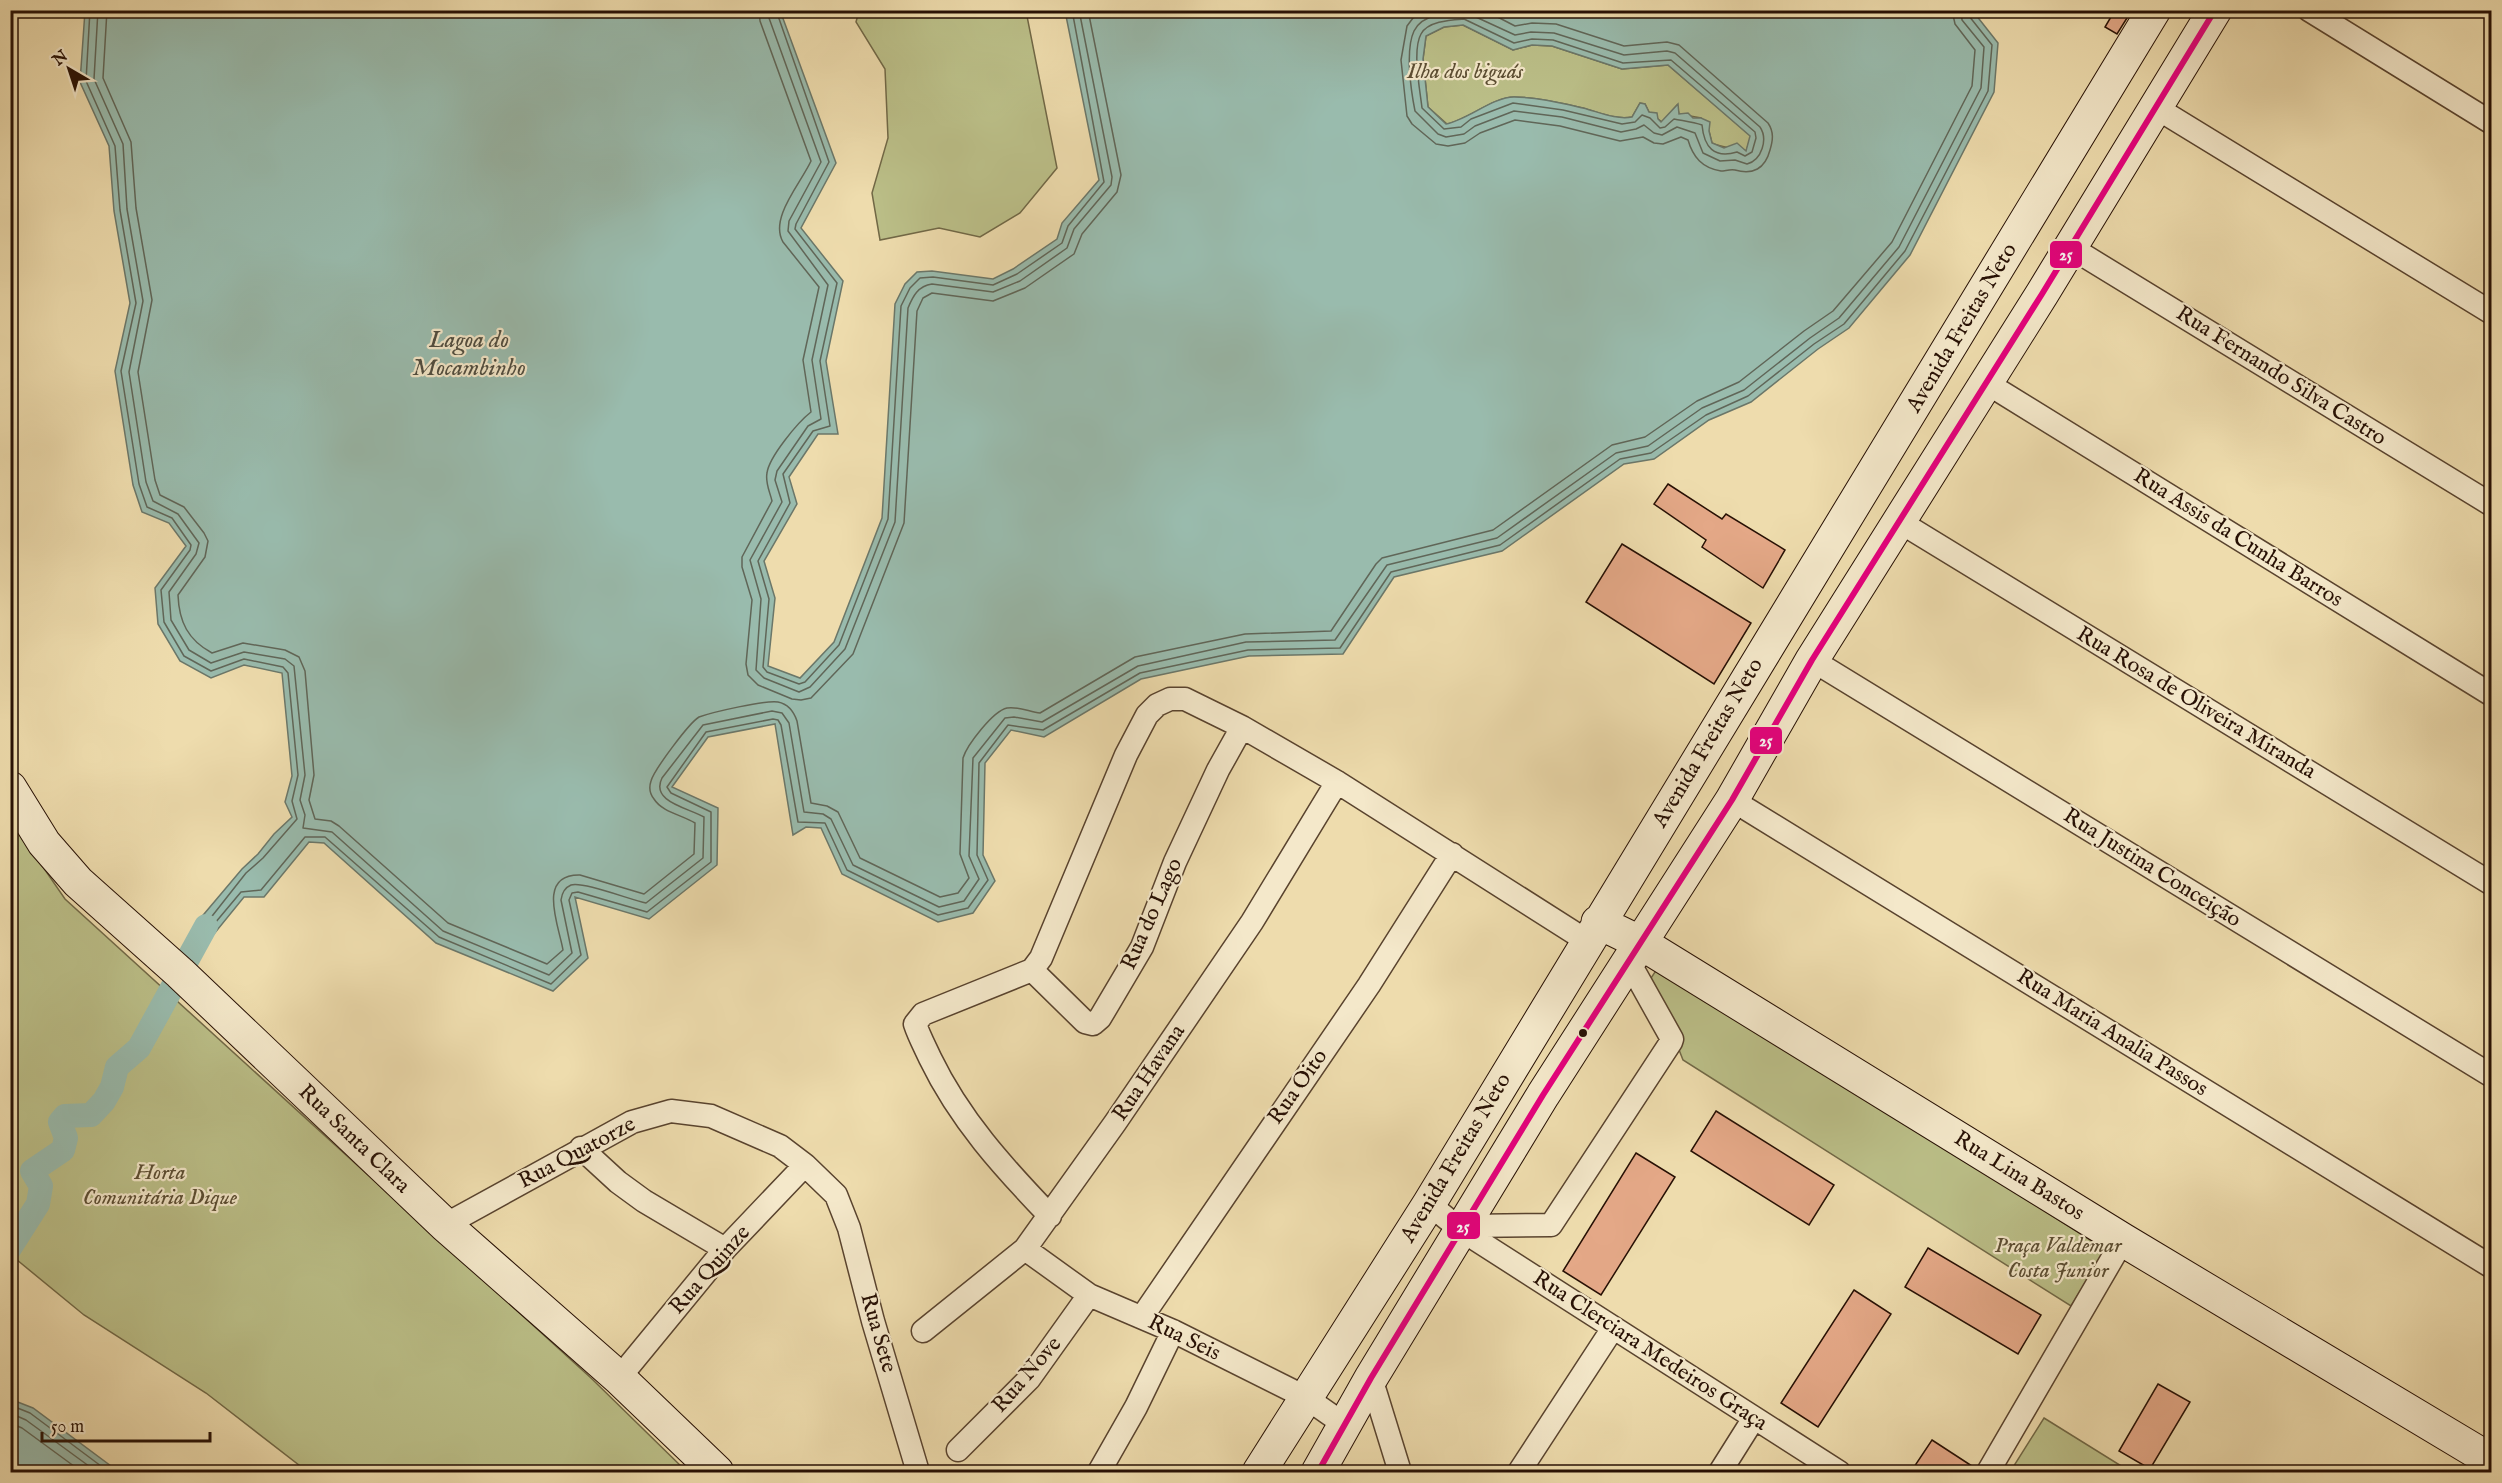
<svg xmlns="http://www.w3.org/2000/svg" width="2502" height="1483" viewBox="0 0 2502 1483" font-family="'IM FELL English',serif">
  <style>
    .green { fill: #bbbf88; stroke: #716846; stroke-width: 1.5 }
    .water { fill: #99bbad; stroke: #6b7769; stroke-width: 1.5; fill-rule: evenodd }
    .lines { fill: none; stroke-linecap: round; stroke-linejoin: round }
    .shore { stroke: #606658; stroke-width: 1.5 }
    .canal { stroke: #99bbad; stroke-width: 24 }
    .building { fill: #e4a887; stroke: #271004; stroke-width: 1.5 }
    .street-casing { stroke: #59432e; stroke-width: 25 }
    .secondary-casing { stroke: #271004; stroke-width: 35 }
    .street { stroke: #f4e8ca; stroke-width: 22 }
    .secondary { stroke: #f4e8ca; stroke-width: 33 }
    .bus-1-casing { stroke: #f4e8ca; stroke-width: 10 }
    .bus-1 { stroke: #e5007d; stroke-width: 6 }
    .bus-dot { fill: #271004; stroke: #f4e8ca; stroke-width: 2 }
    .labels { text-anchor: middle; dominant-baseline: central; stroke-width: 4.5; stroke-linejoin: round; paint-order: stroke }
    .park-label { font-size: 22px; font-style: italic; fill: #5b4d32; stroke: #f4e8ca }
    .street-label { font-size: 22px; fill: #271004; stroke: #f4e8ca }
    .water-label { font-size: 24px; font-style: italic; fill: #4f4c3f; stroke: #f4e8ca }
    .line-badge { stroke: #f4e8ca; stroke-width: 2 }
    .badge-label { font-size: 16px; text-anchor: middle; font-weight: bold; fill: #fff }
  </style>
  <rect width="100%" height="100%" fill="#eedcad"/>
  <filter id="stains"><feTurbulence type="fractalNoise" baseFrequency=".00333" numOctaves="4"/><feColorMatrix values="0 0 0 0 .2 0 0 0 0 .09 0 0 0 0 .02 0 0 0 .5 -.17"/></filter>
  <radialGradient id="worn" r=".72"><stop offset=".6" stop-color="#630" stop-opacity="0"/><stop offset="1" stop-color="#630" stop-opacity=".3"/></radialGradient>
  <path class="green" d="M859 11H1026L1057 168 1020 213 980 237 939 228 880 240 872 193 888 138 885 69 856 22Z
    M1463 25 1513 50 1532 45 1552 46 1622 69 1668 65 1751 136 1746 152C1734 148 1723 148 1712 143L1709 131 1701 118 1679 114 1677 105 1662 122 1649 112 1645 104 1640 103 1632 117C1616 120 1599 113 1583 108 1562 103 1536 97 1514 97 1494 97 1467 120 1447 124L1428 107 1423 59 1426 36 1444 27Z
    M10 819 65 899 591 1378 687 1472H308L206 1393 84 1315 11 1255Z
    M1659 966 2106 1250 2071 1306 1683 1060 1651 978Z
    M2044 1418 2131 1472H2010Z"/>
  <path class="water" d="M1972 10 1998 43 1994 92 1910 255 1849 328 1818 349 1751 402 1709 420 1654 459 1624 464 1502 551 1394 577 1343 654 1249 656 1141 679 1044 737 1011 730 985 763 983 855 995 881 973 913 938 922 842 874 821 828 806 827 793 835 775 724 708 737 672 787 718 808 717 865 649 919 575 897 588 958 553 991 436 943 324 843 309 842 264 897H244L214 934 199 920 242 869 258 854 274 834 292 817 285 802 292 776 282 673 244 665 211 678 180 661 158 624 155 588 186 546 169 523 142 512 133 485 115 371 130 303 114 211 109 146 80 82 85 11H782L781 13 836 163 801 228 843 281 826 361 838 434H818L789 477 797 504 764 561 775 598 768 666 800 678 834 642 882 518 895 304 905 284 917 272 932 271 993 279 1013 269 1057 239 1062 223 1099 180 1065 11ZM1463 25 1513 50 1532 45 1552 46 1622 69 1668 65 1750 136 1746 151 1737 143 1724 148 1712 143 1709 131 1710 122 1701 118H1693L1688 113 1679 114 1678 104 1661 122 1658 119 1657 113 1649 112 1645 104 1640 103 1632 117C1616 120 1599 112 1583 108 1561 103 1536 97 1514 97 1493 97 1467 120 1446 124L1428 107 1423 59 1426 36 1444 27Z
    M10 1399 33 1408 119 1472H11Z"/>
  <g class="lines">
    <path class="shore" d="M90 10 86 81 115 146 120 210 136 303 121 371 139 484 147 507 172 518 191 545 190 550 161 590 164 622 184 656 211 671 244 659 283 667 288 673 298 775 292 801 297 819 263 858 246 873 209 920 215 923 241 892 261 890 305 837H325L439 937 551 984 581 955 569 900 572 893 578 892 647 912 711 862V812L671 793 667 787 706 732 773 719 778 720 781 725 798 822 825 823 847 870 938 915 968 908 988 880 977 855 979 763 1008 725 1043 730 1140 673 1248 650 1340 648 1391 572 1500 545 1620 459 1651 453 1706 415 1748 396 1814 344 1844 324 1905 251 1988 91 1992 45 1969 16 1968 10
      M98 10 94 79 123 144 127 209 143 301 129 372 146 482 153 501 178 514 199 543 196 554 169 592 171 620 189 650 211 663 244 652 285 659 294 666 305 775 300 800 305 815 303 828 332 832 443 931 549 975 572 953 561 900C562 893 564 888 571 885 582 881 631 900 646 903L703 858 704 817C689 808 650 802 662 778L703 725 772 711 782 713 789 723 804 812 823 814 831 819 853 865 939 907 964 901 979 879 969 856 973 758 1005 718 1014 717 1042 722 1138 666 1246 642 1335 640 1387 565 1497 538 1616 453 1648 446 1702 408 1744 390 1810 338 1839 318 1899 247 1981 88 1984 47 1962 20 1961 10
      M107 10 103 78 131 142 136 208 152 300 138 372 155 480 160 495 184 507 204 533 208 541 205 557 178 595C179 622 188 640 212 653L243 643 285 650 299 657 305 671 314 775 309 800 315 819 331 821 339 826 448 923 547 964 563 950C559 926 536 874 580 875L644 894 694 854 695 823C682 815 662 812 654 799 650 794 649 787 651 781 654 770 689 723 699 717 713 712 765 700 778 702 788 704 794 712 797 721L811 803 827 806 838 812 860 858 940 897 958 893 969 878 960 854 963 758C967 745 993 711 1007 708 1018 706 1030 712 1040 713L1135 657 1245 634 1331 631 1376 564 1382 558 1493 530 1612 445 1645 437 1697 401 1739 382 1804 331 1833 311 1892 242 1972 86 1975 50 1955 24 1952 10
      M759 10 760 21 811 161C801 183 769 218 783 242L819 287 803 360 811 412C798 422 769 457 767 473 765 483 770 492 772 501L742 557V567L752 600 746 664 748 675 758 685 792 699 801 700 811 698 853 654 904 523 917 311 923 298 932 293 993 301 1025 288 1074 254 1082 234 1117 192 1121 175 1088 10
      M768 10 769 18 821 162 789 221 788 231 828 285 812 360 821 419 808 426 777 471 775 480 782 502 750 560 761 599 756 670 764 678 799 692 810 687 845 649 895 522 908 308C913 296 918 286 932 284L993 292 1020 281 1067 248 1074 229 1111 185 1112 177 1079 10
      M776 10 829 162 796 224 795 229 837 283 820 361 830 426 813 431 783 474 790 503 758 561 769 599 763 667 767 672 799 684 805 682 839 645 888 519 901 306 910 288 920 278 933 277 993 285 1017 274 1062 243 1068 226 1104 182 1072 10
      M1426 10 1413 18 1407 26 1401 60 1407 116 1412 124 1436 144 1448 146 1465 143 1480 133 1515 120 1560 126 1620 141 1643 137 1654 143 1663 144 1681 137 1688 140C1693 157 1702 168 1721 171 1725 171 1730 169 1735 170 1753 175 1765 169 1770 150 1773 140 1774 132 1768 123L1679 45 1667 42 1624 46 1556 24 1532 23 1515 26 1484 10
      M1465 12 1515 35 1531 32 1554 33 1624 55 1667 51 1675 53 1760 127C1768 139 1762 160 1747 164L1735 160 1720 161 1703 153 1695 133 1677 127 1662 135 1654 133 1644 125 1636 129 1621 132 1562 117 1514 111 1475 126 1464 134 1446 137 1438 134 1415 111C1411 91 1405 50 1414 31 1422 14 1450 11 1465 12Z
      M1464 19 1514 43 1532 39 1553 40 1623 63 1671 60 1755 132 1756 138 1752 152 1745 156 1737 152C1714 159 1704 147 1702 125 1693 122 1684 121 1674 119L1665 127 1660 128 1650 118 1642 115 1635 122 1622 124 1563 110 1513 103 1471 119 1461 127 1444 129 1422 108C1420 90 1412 50 1421 34 1428 21 1451 20 1464 19Z
      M10 1405 30 1413 109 1472
      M10 1413 26 1420 97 1472
      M10 1423 22 1428 82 1472"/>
    <path class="canal" d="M10 1248 38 1204 41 1186 32 1171 63 1150 66 1138 60 1122 65 1116 91 1115 104 1101 112 1087 117 1067 139 1048 206 926"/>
  </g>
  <path class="building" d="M2115 10H2132L2117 34 2105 27Z
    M1668 484 1722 519 1726 514 1785 550 1763 588 1702 547 1706 540 1654 504Z
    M1622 544 1751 623 1714 684 1586 602Z
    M1716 1111 1834 1185 1809 1225 1691 1151Z
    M1636 1153 1675 1177 1601 1295 1563 1271Z
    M1928 1248 2041 1315 2018 1354 1905 1287Z
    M1854 1290 1891 1314 1818 1427 1781 1403Z
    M2158 1384 2190 1402 2150 1469 2119 1451Z
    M1932 1440 1975 1468V1473H1910Z"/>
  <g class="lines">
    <g class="street-casing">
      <path id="street" d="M2309 10 2492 123
        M2155 107 2492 313
        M2070 247 2492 505
        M1985 382 2492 695
        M1900 522 2492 884
        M1812 660 2492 1076
        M1732 800 2492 1267
        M1032 970 1085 1022 1093 1024 1100 1018 1142 947 1175 862 1218 770 1242 727
        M581 1148 618 1182 644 1201 725 1249
        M1429 1204 1461 1230 1839 1472
        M1050 1216C1003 1167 960 1120 930 1058 925 1047 919 1036 915 1024L923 1014 1032 970 1041 958 1126 755 1147 715 1157 705 1170 699H1185L1242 727 1337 782 1587 941
        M445 1225 632 1122 671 1111 711 1116 780 1146 805 1165 836 1195 849 1228 873 1321 918 1472
        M1464 1226 1551 1225 1671 1042 1672 1039 1629 962
        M1025 1249 1089 1295 1173 1331 1305 1397 1345 1425
        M1142 1317 1369 985 1452 854
        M923 1331 1025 1249 1115 1123 1252 922 1337 782
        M619 1378 725 1249 805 1165
        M1371 1378 1400 1472
        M958 1450 1029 1379 1089 1295
        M1099 1472 1136 1407 1173 1331
        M1519 1472 1613 1328
        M1720 1472 1754 1418
        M1988 1472 2123 1240"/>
    </g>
    <g class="secondary-casing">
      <path id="secondary" d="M10 788 44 843 78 882 180 973 445 1225 619 1378 717 1472
        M1598 922 1641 943 2123 1240 2492 1461
        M1259 1472 1429 1204 2154 10
        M1318 1472 1371 1378 1543 1095 1732 800 1812 660 2042 294 2215 10"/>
    </g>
    <use href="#street" class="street"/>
    <use href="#secondary" class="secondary"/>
    <g class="bus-1-casing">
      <path id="bus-1" d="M1318 1472 1371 1378 1543 1095 1732 800 1812 660 2042 294 2215 10"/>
    </g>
    <use href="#bus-1" class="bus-1"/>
  </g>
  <circle class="bus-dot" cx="1583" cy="1033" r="5"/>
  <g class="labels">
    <g class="park-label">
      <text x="1465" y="72">Ilha dos biguás</text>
      <text x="160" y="1173">Horta<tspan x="160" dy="25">Comunitária Dique</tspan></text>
      <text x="2058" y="1246">Praça Valdemar<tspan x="2058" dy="25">Costa Junior</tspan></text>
    </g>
    <g class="street-label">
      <text transform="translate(1962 328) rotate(-59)">Avenida Freitas Neto</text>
      <text transform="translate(2281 376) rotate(32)">Rua Fernando Silva Castro</text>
      <text transform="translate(2238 538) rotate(32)">Rua Assis da Cunha Barros</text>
      <text transform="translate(2196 703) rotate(31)">Rua Rosa de Oliveira Miranda</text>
      <text transform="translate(1708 743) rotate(-59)">Avenida Freitas Neto</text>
      <text transform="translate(2152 868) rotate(32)">Rua Justina Conceição</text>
      <text transform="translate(1152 914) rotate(-66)">Rua do Lago</text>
      <text transform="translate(2112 1033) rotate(32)">Rua Maria Analia Passos</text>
      <text transform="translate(1149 1073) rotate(-56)">Rua Havana</text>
      <text transform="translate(1298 1087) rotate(-55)">Rua Oito</text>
      <text transform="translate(354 1139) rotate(44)">Rua Santa Clara</text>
      <text transform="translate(577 1153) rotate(-28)">Rua Quatorze</text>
      <text transform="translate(1456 1158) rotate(-59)">Avenida Freitas Neto</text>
      <text transform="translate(2019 1176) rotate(32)">Rua Lina Bastos</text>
      <text transform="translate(710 1270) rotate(-49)">Rua Quinze</text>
      <text transform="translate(878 1333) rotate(74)">Rua Sete</text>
      <text transform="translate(1184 1338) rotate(26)">Rua Seis</text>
      <text transform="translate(1650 1351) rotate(33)">Rua Clerciara Medeiros Graça</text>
      <text transform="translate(1027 1375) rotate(-49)">Rua Nove</text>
    </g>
    <g class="water-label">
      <text x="469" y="340">Lagoa do<tspan x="469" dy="28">Mocambinho</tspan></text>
    </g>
  </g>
  <g class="line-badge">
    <rect x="2049" y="240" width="34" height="29" rx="6" fill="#e5007d"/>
    <rect x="1749" y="726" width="34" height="29" rx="6" fill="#e5007d"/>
    <rect x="1446" y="1211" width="35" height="29" rx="6" fill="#e5007d"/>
  </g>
  <g class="badge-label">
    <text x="2066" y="260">25</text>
    <text x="1766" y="746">25</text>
    <text x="1463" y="1232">25</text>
  </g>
  <rect width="2502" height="1483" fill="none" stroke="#eedcad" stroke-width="36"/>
  <rect x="12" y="12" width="2478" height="1459" fill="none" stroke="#271004" stroke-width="3"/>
  <rect x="18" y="18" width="2466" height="1447" fill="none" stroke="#271004" stroke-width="1.5"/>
  <g transform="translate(69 69) rotate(321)" stroke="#f4e8ca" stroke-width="4.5" paint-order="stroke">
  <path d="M0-4.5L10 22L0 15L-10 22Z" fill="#271004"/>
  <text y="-9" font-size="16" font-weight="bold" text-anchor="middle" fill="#271004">N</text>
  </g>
  <path d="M42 1432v9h168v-9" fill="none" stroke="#271004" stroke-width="3"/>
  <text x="51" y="1432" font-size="18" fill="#271004" stroke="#f4e8ca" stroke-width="4.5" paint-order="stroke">50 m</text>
  <rect width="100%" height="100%" filter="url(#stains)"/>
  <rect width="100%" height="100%" fill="url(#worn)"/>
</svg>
